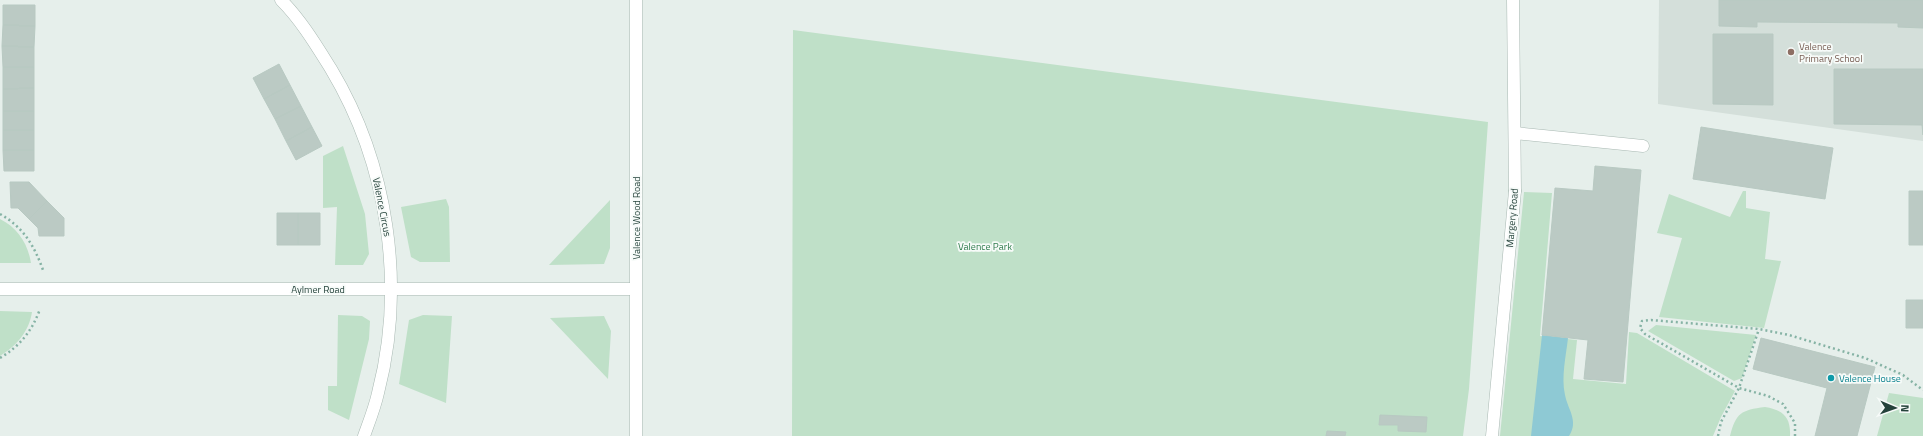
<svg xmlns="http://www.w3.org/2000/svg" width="1923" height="436" viewBox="0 0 1923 436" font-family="'Titillium Web',sans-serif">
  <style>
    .built { fill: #d4dfda }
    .green { fill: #bfe0c8 }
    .water { fill: #8ec9d4 }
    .building { fill: #bbcac4; stroke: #b8c9c2 }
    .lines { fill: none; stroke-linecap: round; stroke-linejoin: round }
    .lane-casing { stroke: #a8b8b2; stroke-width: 13 }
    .street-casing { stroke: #a8b8b2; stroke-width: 13 }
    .path { stroke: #86b3a5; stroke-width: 2.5; stroke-dasharray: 2 3; stroke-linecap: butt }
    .lane { stroke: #fff; stroke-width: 12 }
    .street { stroke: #fff; stroke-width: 12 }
    .education-dot { fill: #8d6e63; stroke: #f7fbf9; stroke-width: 1.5 }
    .culture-dot { fill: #0f9aa8; stroke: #f7fbf9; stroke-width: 1.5 }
    .labels { text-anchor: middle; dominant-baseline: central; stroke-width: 3.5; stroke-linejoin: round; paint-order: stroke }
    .education-label { font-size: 10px; fill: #785e54; stroke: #f7fbf9; text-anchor: start }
    .street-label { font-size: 10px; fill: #24423a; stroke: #f7fbf9 }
    .park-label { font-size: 10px; fill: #2d7a4b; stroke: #f7fbf9 }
    .culture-label { font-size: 10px; fill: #0d838f; stroke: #f7fbf9; text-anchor: start }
  </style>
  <rect width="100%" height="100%" fill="#e6efeb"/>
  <path class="built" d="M1659 0H1923V141L1658 104Z"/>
  <path class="green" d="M793 30 1488 122 1469 389 1463 436H792Z
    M343 146 365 214 369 254 363 265H335L337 207 323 208V156Z
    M1743 191H1746V208L1770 212 1765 259 1781 261 1764 328 1659 317 1682 238 1657 233 1669 194 1730 217Z
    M1524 192 1552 193 1540 336 1577 340 1573 379 1626 384 1629 332 1637 333 1735 391 1721 417 1713 436H1500Z
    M446 199 449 207 450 262H420L411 257 401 207Z
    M610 200V248L604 264 549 265Z
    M0 219C18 228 28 244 31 263H0Z
    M0 311 32 312C29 332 16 346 0 356Z
    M338 315 362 316 370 321 369 339 349 420 328 410V386H337Z
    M423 315 452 316 446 403 399 384 409 320Z
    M604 316 611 331 608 379 550 318Z
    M1656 325 1756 335 1742 378 1734 381 1648 331Z
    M1889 393 1923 398V436H1877Z
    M1765 407C1783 410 1791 417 1790 436H1730C1736 413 1741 410 1765 407Z"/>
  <path class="water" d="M1542 335 1568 338C1566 356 1561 377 1565 395 1568 410 1579 421 1569 436H1531Z"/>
  <path class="building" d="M1719 0H1923V28L1898 27V23L1757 22V27L1719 26Z
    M3 5H35V26L3 25Z
    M3 25 35 26 34 47 2 46Z
    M1713 34H1773V105L1713 104Z
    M2 46 34 47V67H3Z
    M279 64 290 85 264 99 253 78Z
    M3 67H34V88L3 89Z
    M1834 69H1923V135L1922 125 1834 124Z
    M290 85 301 106 275 119 264 99Z
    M34 88V111H3V89Z
    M301 106 312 127 286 141 275 119Z
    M3 111H34V130H3Z
    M312 127 322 146 296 160 286 141Z
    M1701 127 1833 148 1825 199 1693 179Z
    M3 130H34V150H3Z
    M3 150H34V171H4Z
    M1595 166 1641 170 1623 382 1584 379 1588 340 1542 335 1555 188 1593 191Z
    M10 182H29L47 201 29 219 18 208H11Z
    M1909 191H1923V245H1909Z
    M47 201 64 218V236H39L38 228 29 219Z
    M277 213H298V245H277Z
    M298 213H320V245H298Z
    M1906 300H1923V328H1906Z
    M1761 338 1875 367 1857 436H1815L1827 388 1753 369Z
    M1380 415 1427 417 1426 432 1398 431V425H1379Z
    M1327 431 1346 432 1345 436H1326Z"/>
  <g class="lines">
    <g class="lane-casing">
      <path id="lane" d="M1515 133 1643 146
        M1492 436 1515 191"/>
    </g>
    <g class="street-casing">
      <path id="street" d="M281 0C301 20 316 45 331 69 388 164 406 285 378 393 375 407 369 422 364 436
        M636 0V436
        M1513 0 1515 191
        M0 289H636"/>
    </g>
    <path class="path" d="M0 214C23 227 34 245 43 270
      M0 358C20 346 32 331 40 309
      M1718 436 1721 422 1739 388 1759 329
      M1795 436V423L1783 404 1768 396 1739 388 1645 334 1640 328 1642 321 1651 320 1759 329 1789 335 1865 358 1903 375 1923 390"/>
    <use href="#lane" class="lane"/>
    <use href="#street" class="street"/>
  </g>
  <circle class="education-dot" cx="1791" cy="52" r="4"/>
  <circle class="culture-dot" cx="1831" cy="378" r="4"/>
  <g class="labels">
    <g class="education-label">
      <text x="1799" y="46">Valence<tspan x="1799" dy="12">Primary School</tspan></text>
    </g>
    <g class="street-label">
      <text transform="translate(382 207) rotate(79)">Valence Circus</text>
      <text transform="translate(636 218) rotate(-90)">Valence Wood Road</text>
      <text transform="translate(1512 218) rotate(-85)">Margery Road</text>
      <text x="318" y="289">Aylmer Road</text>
    </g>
    <g class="park-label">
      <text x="985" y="246">Valence Park</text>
    </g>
    <g class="culture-label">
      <text x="1839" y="378">Valence House</text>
    </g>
  </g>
  <g transform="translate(1895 408) rotate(92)" stroke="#f7fbf9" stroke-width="3" paint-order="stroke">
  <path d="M0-3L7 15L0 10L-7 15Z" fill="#24423a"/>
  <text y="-6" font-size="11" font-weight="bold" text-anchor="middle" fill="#24423a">N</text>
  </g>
</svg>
